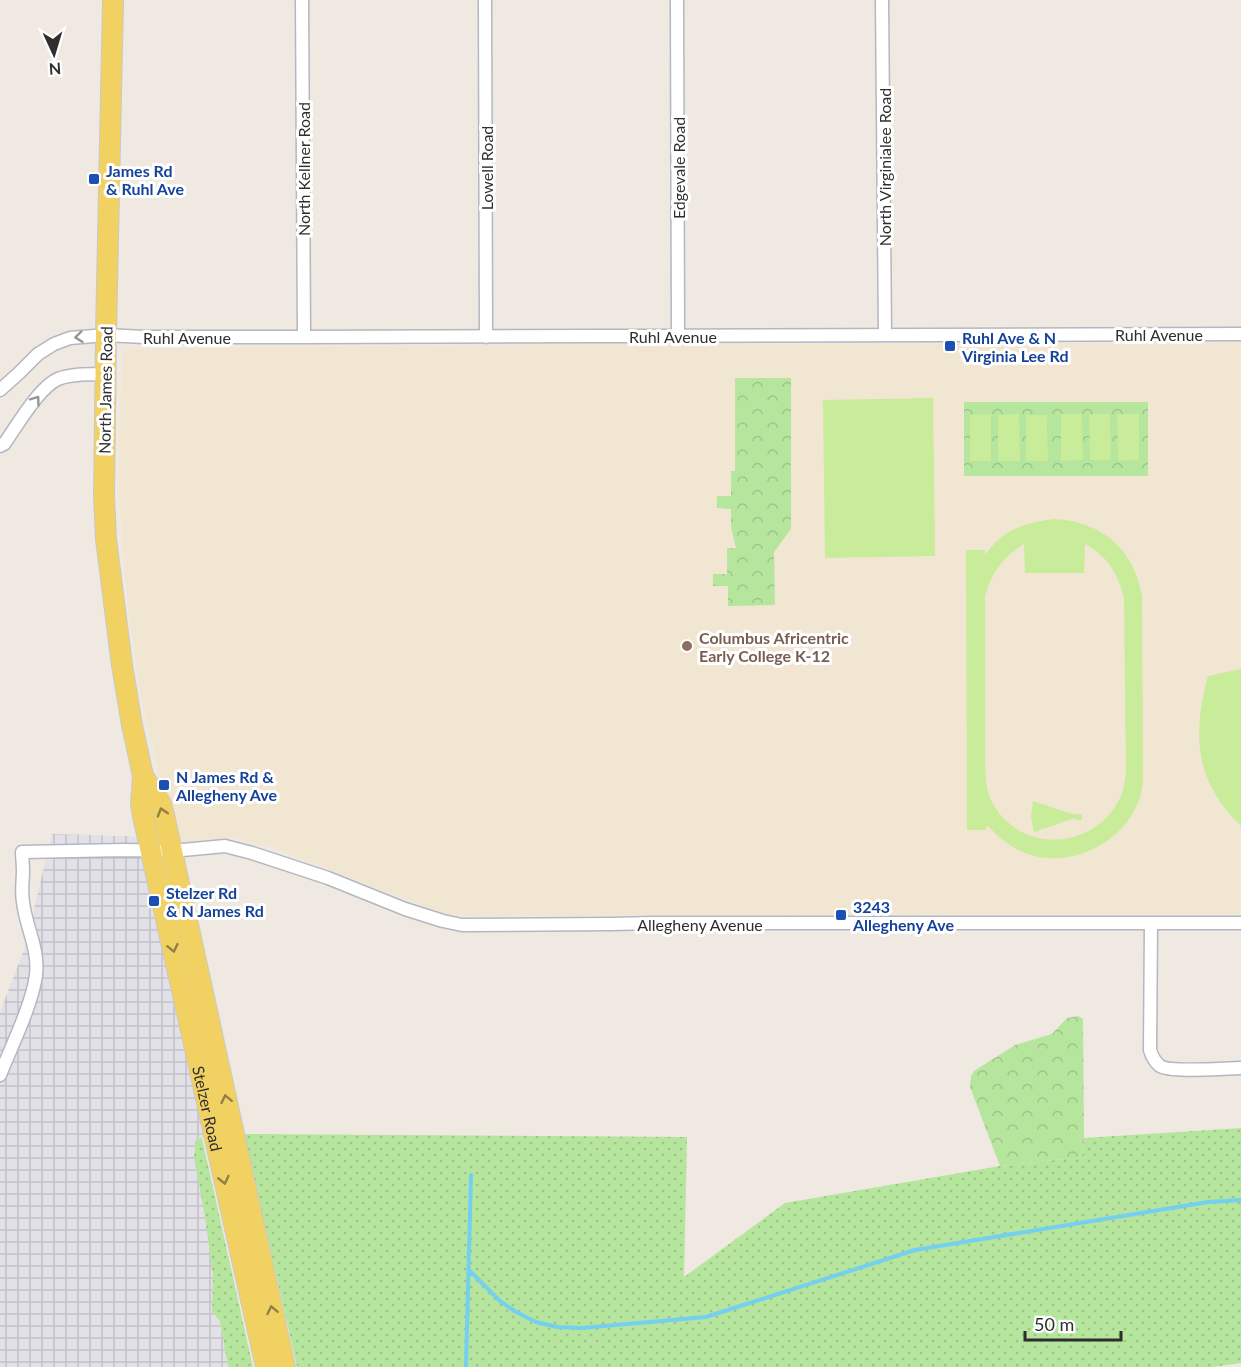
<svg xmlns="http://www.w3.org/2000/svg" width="1241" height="1367" viewBox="0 0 1241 1367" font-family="Lato,sans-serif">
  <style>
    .industrial { fill: url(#industrial-grid) }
    .education { fill: #f0e6d1 }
    .grass { fill: url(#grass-dots) }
    .forest { fill: url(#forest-crowns) }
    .pitch { fill: #c9ec9a; fill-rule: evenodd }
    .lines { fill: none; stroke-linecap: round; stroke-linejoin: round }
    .stream { stroke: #75cff0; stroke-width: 4 }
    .minor-casing { stroke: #b4b7c1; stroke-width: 15 }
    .primary-casing { stroke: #c9c9c9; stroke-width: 22 }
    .minor { stroke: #fff; stroke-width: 12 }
    .primary { stroke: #f2d163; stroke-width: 20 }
    .oneway { stroke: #969696 }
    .oneway2 { stroke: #908048 }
    .transit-dot { fill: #1a4fb4; stroke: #fff; stroke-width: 2 }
    .education-dot { fill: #8d6e63; stroke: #fff; stroke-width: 2 }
    .labels { text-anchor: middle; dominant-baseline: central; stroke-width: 6; stroke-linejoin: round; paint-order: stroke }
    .street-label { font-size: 16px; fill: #2e2e2e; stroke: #fff }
    .transit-label { font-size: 16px; font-weight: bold; fill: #164399; stroke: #fff; text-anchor: start }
    .education-label { font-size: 16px; font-weight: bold; fill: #785e54; stroke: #fff; text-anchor: start }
  </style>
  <defs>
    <pattern id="industrial-grid" width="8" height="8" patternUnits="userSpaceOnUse" patternTransform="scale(1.5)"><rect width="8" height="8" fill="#e3e1e8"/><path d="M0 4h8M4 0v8" fill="none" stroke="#c3c1c7"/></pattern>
    <pattern id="grass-dots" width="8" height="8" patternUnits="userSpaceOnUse" patternTransform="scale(1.5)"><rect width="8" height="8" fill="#b6e59e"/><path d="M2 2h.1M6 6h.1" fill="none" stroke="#9dc588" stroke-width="1.8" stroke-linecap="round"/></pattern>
    <pattern id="forest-crowns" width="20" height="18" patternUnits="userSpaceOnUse" patternTransform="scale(1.5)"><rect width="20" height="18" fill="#b6e59e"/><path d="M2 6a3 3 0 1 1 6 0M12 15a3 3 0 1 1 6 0" fill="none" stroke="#9dc588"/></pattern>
  </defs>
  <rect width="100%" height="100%" fill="#efe9e1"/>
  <path class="industrial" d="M52 834 157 837 224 1136 202 1138 196 1139 213 1276 212 1312 220 1321 228 1367H0V1012L24 950Z"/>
  <path class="education" d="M1241 343V914H972L465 916 440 912 273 848 241 839 225 838 199 840 184 843 177 840 172 835 157 762 143 707 130 622 125 574 119 495V447L122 359 123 352 129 349 470 345Z"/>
  <path class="grass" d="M1241 1128V1363L1213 1367H297L244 1134 687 1137 684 1277 785 1203 1000 1166 1082 1157 1084 1138Z
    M202 1138 253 1367H228L220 1321 212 1312 213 1276 205 1217 194 1157 196 1139Z"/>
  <path class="forest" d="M735 378H791V529L774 552 775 605 728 606V586H713V574H727V548H736L731 527V509L717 508V496H731V471H735Z
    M964 402H1148V476H964Z
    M1078 1016 1083 1019 1084 1138 1082 1157 1000 1166 970 1087 971 1076 974 1071 1015 1045 1052 1034 1067 1018Z"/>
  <path class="pitch" d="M933 398 935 556 825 558 823 400Z
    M991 414V461H970V415Z
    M1019 414 1020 461H998V415Z
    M1082 414 1083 460 1061 461V414Z
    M1089 414H1110L1111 460H1090Z
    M1117 414H1139V460L1118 461Z
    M1026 415H1047L1048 461H1026Z
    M1054 519C1102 521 1135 550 1142 597L1143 765C1143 776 1143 787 1140 797 1126 842 1072 869 1028 854 1011 848 999 838 987 825L986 830H967L966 550H985V555C1003 529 1025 523 1054 519ZM1024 544 1025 573H1084L1085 544C1107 556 1118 573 1124 598L1126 771C1125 781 1124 790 1120 798 1101 839 1045 854 1010 824 1001 817 993 806 989 795 986 786 986 776 985 767V596C991 573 1004 556 1024 544Z
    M1241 669V826C1195 782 1192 735 1208 676Z
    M1033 801 1075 815 1076 814H1082V820H1076L1075 818 1034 832 1031 817Z"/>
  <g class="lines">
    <path class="stream" d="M469 1270 500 1301 516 1312 536 1322 557 1327 582 1328 706 1317 915 1250 1208 1202 1241 1200
      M466 1367 471 1175"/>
    <g class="minor-casing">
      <path id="minor" d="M302 0 304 337
        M485 0 486 337
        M677 0 678 336
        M882 0 885 335
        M0 390 19 373 38 354 54 344 70 338 106 335 144 337H304L1241 334
        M0 446 4 444C17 426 39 387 58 379 72 373 90 375 105 374
        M1151 923 1150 1050C1152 1057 1154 1061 1160 1066 1171 1073 1225 1068 1241 1068
        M0 1075C12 1045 32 1005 36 975 39 948 26 928 23 902 21 891 23 881 23 870 23 864 22 858 22 852L125 850 172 851 225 846 252 853 328 878 405 909 443 921 462 925 610 924 656 923H1241"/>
    </g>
    <g class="primary-casing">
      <g id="primary">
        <path id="s1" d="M113 0 106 335 104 496 106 539 122 665 132 725 143 776 141 804 143 816 266 1367"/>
        <path d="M143 776 161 804 164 815 285 1367"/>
      </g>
    </g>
    <use href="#minor" class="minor"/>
    <use href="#primary" class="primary"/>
  </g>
  <defs><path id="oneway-chevron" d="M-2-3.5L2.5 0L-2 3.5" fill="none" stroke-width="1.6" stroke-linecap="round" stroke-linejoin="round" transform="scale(1.5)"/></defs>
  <g class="oneway">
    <use href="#oneway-chevron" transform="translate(79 337) rotate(174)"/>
    <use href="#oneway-chevron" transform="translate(36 400) rotate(-54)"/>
  </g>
  <g class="oneway2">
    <use href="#oneway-chevron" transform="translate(162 812) rotate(-107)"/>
    <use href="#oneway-chevron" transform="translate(173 948) rotate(78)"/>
    <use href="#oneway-chevron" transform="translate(226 1099) rotate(-102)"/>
    <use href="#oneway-chevron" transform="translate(224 1180) rotate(77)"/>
    <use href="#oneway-chevron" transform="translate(272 1310) rotate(-102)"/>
  </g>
  <g class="transit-dot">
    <rect x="88" y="173" width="12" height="12" rx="3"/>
    <rect x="944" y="340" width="12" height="12" rx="3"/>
    <rect x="158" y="779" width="12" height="12" rx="3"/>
    <rect x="148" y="895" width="12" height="12" rx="3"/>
    <rect x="835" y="909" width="12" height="12" rx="3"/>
  </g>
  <circle class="education-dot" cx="687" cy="646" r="6"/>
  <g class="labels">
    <g class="street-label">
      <text transform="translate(884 167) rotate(-90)">North Virginialee Road</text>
      <text transform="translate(486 168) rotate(-90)">Lowell Road</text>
      <text transform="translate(678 168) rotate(-90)">Edgevale Road</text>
      <text transform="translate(303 169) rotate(-90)">North Kellner Road</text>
      <text x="1159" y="334">Ruhl Avenue</text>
      <text x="673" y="336">Ruhl Avenue</text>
      <text x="187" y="337">Ruhl Avenue</text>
      <text transform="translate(105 390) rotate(-89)">North James Road</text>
      <text x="700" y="924">Allegheny Avenue</text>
      <text stroke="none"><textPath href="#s1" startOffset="1119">Stelzer Road</textPath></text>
    </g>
    <g class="transit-label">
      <text x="106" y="170">James Rd<tspan x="106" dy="18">&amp; Ruhl Ave</tspan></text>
      <text x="962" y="337">Ruhl Ave &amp; N<tspan x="962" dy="18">Virginia Lee Rd</tspan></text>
      <text x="176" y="776">N James Rd &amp;<tspan x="176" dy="18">Allegheny Ave</tspan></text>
      <text x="166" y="892">Stelzer Rd<tspan x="166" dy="18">&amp; N James Rd</tspan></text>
      <text x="853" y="906">3243<tspan x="853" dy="18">Allegheny Ave</tspan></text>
    </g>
    <g class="education-label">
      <text x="699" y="637">Columbus Africentric<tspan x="699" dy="18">Early College K-12</tspan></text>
    </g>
  </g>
  <g transform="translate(54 54) rotate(176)" stroke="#ffffff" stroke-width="4.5" paint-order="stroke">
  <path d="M0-4.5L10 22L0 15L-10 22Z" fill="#2e2e2e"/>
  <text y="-9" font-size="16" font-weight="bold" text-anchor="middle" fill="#2e2e2e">N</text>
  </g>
  <path d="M1025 1331v9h96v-9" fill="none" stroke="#2e2e2e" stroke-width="3"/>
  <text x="1034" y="1331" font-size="18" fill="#2e2e2e" stroke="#ffffff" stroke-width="4.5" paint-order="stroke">50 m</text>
</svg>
